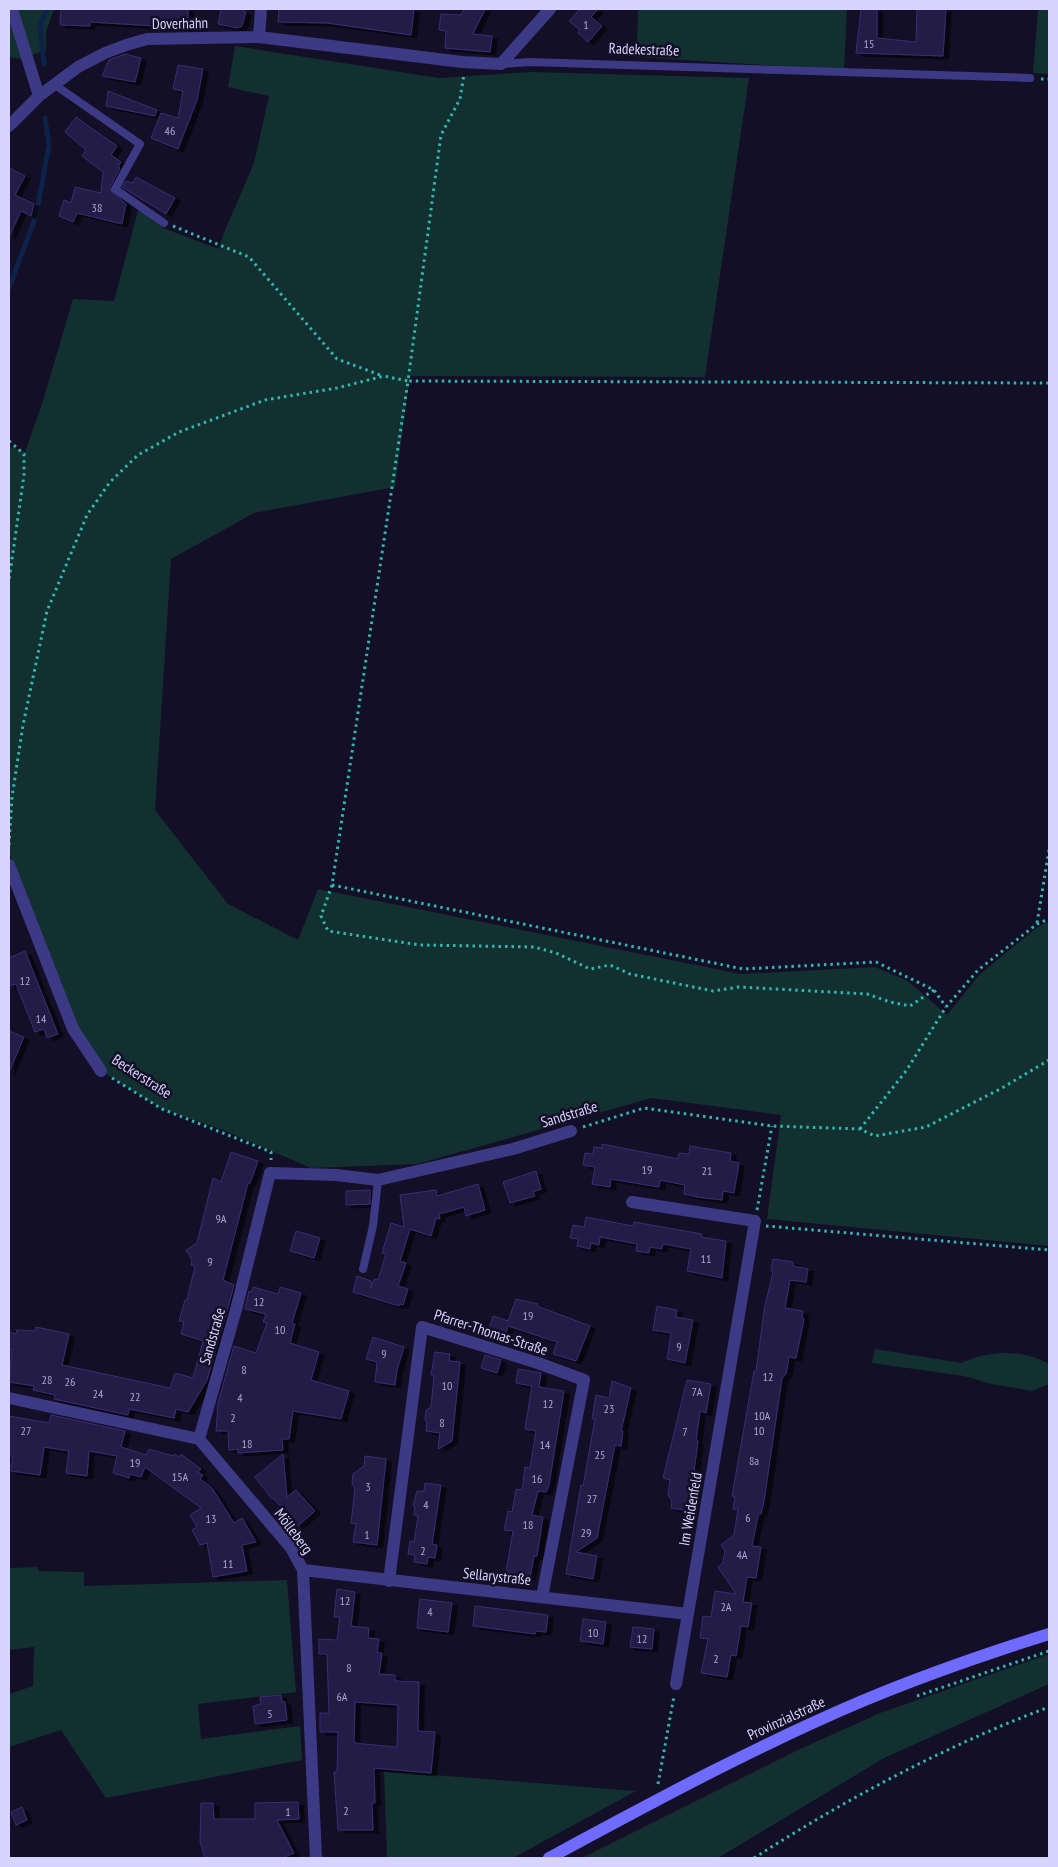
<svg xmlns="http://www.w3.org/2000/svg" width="1058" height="1867" viewBox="0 0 1058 1867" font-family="'PT Sans Narrow',sans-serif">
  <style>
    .green { fill: #12302f }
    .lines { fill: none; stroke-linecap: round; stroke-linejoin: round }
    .stream { stroke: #0c2248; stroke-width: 5 }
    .building { fill: #241b47; stroke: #3b2d73; fill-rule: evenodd; filter: url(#shadow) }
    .path { stroke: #2fb8b0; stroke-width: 3; stroke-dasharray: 2.5 4; stroke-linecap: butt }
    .service { stroke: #3d3a85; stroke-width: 8 }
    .minor { stroke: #3d3a85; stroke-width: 12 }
    .secondary { stroke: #6f6bff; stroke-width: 12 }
    .labels { text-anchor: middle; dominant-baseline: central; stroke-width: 5; stroke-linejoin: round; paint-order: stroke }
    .number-label { font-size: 12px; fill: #aca6d1 }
    .street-label { font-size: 15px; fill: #d9d4ff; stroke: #130f26 }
  </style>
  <defs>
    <filter id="shadow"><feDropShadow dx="5.5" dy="3" stdDeviation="0" flood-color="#0009"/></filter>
  </defs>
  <rect width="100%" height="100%" fill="#130f26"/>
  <path class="green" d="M9 9H54L46 32V50L21 59 9 57Z
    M638 9H847L844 70 637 57Z
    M1038 9H1049V74L1033 73Z
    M235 46 439 78 531 72 749 78 705 377 410 376 395 487 254 513 171 559 155 810 228 904 298 940 318 889 741 974 875 967 908 981 947 1015 980 974 1039 926 1049 922V1246L767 1219 781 1115 652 1098 417 1164 311 1168 223 1130 162 1109 101 1071 73 1029 20 895 9 849V446L25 452 42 404 73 299 114 301 139 207 163 228 219 249 223 235 254 163 269 96 228 87Z
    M875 1349 961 1363C989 1350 1022 1349 1049 1364V1384L1032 1391 991 1384 964 1376 872 1363Z
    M38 1567V1571L84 1572V1586L287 1580 296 1692 198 1704 201 1739 300 1726 302 1760 106 1798 61 1730 9 1747V1694L33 1686 34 1647 9 1650V1568Z
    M1049 1654V1684L884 1758 718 1858H582L798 1750 880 1713Z
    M384 1771 636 1791 513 1858H387Z"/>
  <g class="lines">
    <path class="stream" d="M44 64 40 25 47 9
      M9 288 36 216 49 145 45 118"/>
  </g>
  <path class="building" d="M61 9H188V28L90 22V26L60 25Z
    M221 9H240L246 12 242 26 237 28 218 24Z
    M279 9H414L411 35 327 23 278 22Z
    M464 9H485L473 34 492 36 490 52 445 48 446 31 439 30 441 14 461 15Z
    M580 9H598L591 17 602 26 588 42 578 33 580 30 569 21Z
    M861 9H877V38L916 42 917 9H946L943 56 856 53Z
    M125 54 141 58 135 82 102 76 109 60Z
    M178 65 203 69 197 100 178 149 151 138 161 113 178 118 183 91 173 89Z
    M108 91 157 110 155 116 106 106Z
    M76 117 117 146 111 155 121 162 118 167 120 168 109 189 126 204 122 224 77 213 73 222 59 216 64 200 71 203 75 187 101 193 103 172 82 156 86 150 65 132Z
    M9 168 25 176 15 195 34 204 31 216 21 211 9 237Z
    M136 177 175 198 166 214 122 187 126 181 133 183Z
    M25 951 58 1034 47 1038 44 1029 35 1032 16 984 9 986V958Z
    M9 1031 24 1037 9 1072Z
    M602 1144 678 1159 679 1153 689 1154 690 1146 731 1153 730 1161 739 1163 734 1193 723 1191 722 1200 697 1197 684 1194 685 1185 660 1180 659 1187 611 1179 610 1187 592 1184 595 1167 583 1165 585 1153 593 1154 594 1147 602 1148Z
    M231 1152 258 1161 250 1183H248L223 1280 234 1285 229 1304 207 1380 188 1412 176 1409 174 1418 129 1409 128 1415 54 1399 55 1395 33 1390 34 1386 9 1382 12 1350 9 1349V1332L16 1334 17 1330 35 1331 36 1327 69 1334 62 1365 170 1388 175 1373 193 1378 203 1341 181 1334 184 1322 179 1321 185 1300H187L195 1266 191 1265 192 1260 186 1250 197 1243 213 1178 221 1182Z
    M536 1171 541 1189 533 1192 535 1196 510 1203 503 1182Z
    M478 1184 485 1210 466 1216 464 1207 439 1214 440 1219 436 1218 431 1236 410 1229 400 1261 406 1263 398 1286 408 1289 403 1305 400 1304 399 1306 353 1292 357 1276 371 1281V1288L374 1279 378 1280 386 1254 382 1253 391 1223 404 1227 400 1195 436 1190 437 1196Z
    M370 1190V1204L346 1205V1191Z
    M586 1217 633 1226 634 1222 702 1234 701 1237 726 1241 722 1278 687 1271 691 1249 663 1244 662 1249 650 1247 649 1253 636 1251 637 1244 600 1237 599 1245 591 1243 590 1249 577 1246 578 1239 570 1238 573 1225 584 1227Z
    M296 1231 320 1238 314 1258 290 1251Z
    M773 1259 793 1262V1266L808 1269 806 1282 790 1280 785 1308 803 1311 802 1318 804 1319 796 1358 789 1357 786 1374 782 1378 764 1501 761 1514 759 1513 757 1521 752 1546 761 1547 756 1578 747 1577 743 1602 752 1603 750 1614 748 1627 741 1626 736 1656 731 1655 727 1677 701 1673 708 1639 700 1638 703 1616 711 1617 715 1591 736 1594 718 1567 723 1563 725 1551 721 1545 734 1535 738 1509H733L735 1497 732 1496 754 1371H756L765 1305 773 1273 771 1270Z
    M253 1287 278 1294 280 1287 301 1293 292 1323 295 1324 290 1343 319 1352 311 1380 349 1391 341 1419 293 1411 289 1439H282L283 1450 238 1453V1449L229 1450 228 1431H216L218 1403 234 1346 256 1353 267 1323 263 1322 266 1314 245 1309 249 1291 252 1292Z
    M516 1299 538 1304 537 1306 590 1326 576 1361 553 1354 557 1342 508 1326 505 1335 489 1329 493 1316 508 1321Z
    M657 1306 677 1310 676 1317 693 1320 685 1363 667 1359 671 1333 653 1330Z
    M373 1337 404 1347 397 1370 395 1385 375 1382 377 1362 366 1359Z
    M435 1352 450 1354 449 1361 460 1362 452 1441 438 1449 440 1433 426 1431 427 1422 425 1420 426 1410 431 1407 434 1375H431Z
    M485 1355 501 1360 497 1373 481 1368Z
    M518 1369 541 1373 539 1387 564 1391 549 1485 546 1492 538 1491 532 1515 543 1517 537 1556H534L530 1577 506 1572 513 1531 504 1530 508 1511 512 1512 516 1489 522 1490 525 1467 530 1468 536 1431 525 1429 532 1386 516 1383Z
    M687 1380 711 1384 706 1413 700 1411 696 1441H698L694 1471H696L689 1511 671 1508 672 1501 668 1495 670 1480 663 1478Z
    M612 1381 631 1388 621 1431H623L621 1446 615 1445 597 1538 576 1552 597 1556 593 1579 566 1574 581 1485 583 1486 595 1419H592L596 1395 609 1398Z
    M51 1415 125 1431 121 1447 146 1455 149 1449 173 1456 174 1454 179 1457 181 1454 201 1469 198 1472 203 1475 200 1479 212 1488 234 1523 242 1518 256 1542 242 1545 247 1571 213 1577 207 1543 200 1545 192 1530 197 1527 190 1515 201 1508 145 1467 141 1477 130 1474 129 1478 113 1473 117 1456 89 1451 87 1476 66 1473 69 1451 44 1447 40 1475 11 1471 13 1456H9V1416L49 1423Z
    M283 1454 287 1497 296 1490 315 1511 298 1526 273 1498 272 1499 255 1477Z
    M365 1456 386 1459 377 1545 353 1542 356 1524 351 1523 355 1488 352 1484 353 1474 364 1466Z
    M425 1483 441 1485 432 1544 437 1545 435 1558 428 1557 427 1564 414 1562 415 1555 408 1554 410 1541 414 1542 418 1516 414 1515 415 1507 413 1506 417 1491H424Z
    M337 1589 355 1592 351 1626 369 1628 368 1638 379 1639 377 1653H382L379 1674 395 1675V1681L419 1682 418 1731 435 1732 431 1773 374 1768 375 1803H372L373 1830H338L334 1772H337L338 1732H320V1713H329L327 1654H319V1639L337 1640 340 1617H334ZM355 1702 398 1705 397 1747 354 1743Z
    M420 1599 452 1603 448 1632 417 1628Z
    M475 1606 548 1615 546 1632 536 1631 535 1634 473 1626Z
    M583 1619 606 1622 603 1644 580 1641Z
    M633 1627 654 1629 652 1649 630 1647Z
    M281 1695 282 1702H285L287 1720 255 1724 253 1706 261 1704 260 1697Z
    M298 1802 299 1819 277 1820 294 1853 282 1858H205L200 1841 201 1803H213L214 1819H255V1803Z
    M22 1807 27 1820 16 1825 11 1812Z"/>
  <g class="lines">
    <path class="path" d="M1041 79H1049
      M173 226 249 257 337 359 383 376
      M9 441 24 454V475L9 580
      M9 845 12 797 23 725 47 611 87 515 110 482 138 455 179 432 265 400 337 388 384 376 408 381 441 135 460 99 464 74
      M332 885 743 969 876 962 934 990 946 1007
      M1037 923 1049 850
      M934 990 910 1006 890 1002 867 994 739 987 713 991 630 974 610 965 590 969 556 953 534 947 420 945 328 931 321 916 332 885 408 381 1049 383
      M112 1078 162 1109 271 1152V1160
      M583 1127 644 1108 772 1126 860 1129 875 1136 926 1127 1002 1088 1049 1060
      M860 1129 906 1071 946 1007 978 970 1037 924 1049 919
      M757 1210 772 1126
      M766 1226 1049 1250
      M917 1696 1049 1651
      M658 1784 674 1696
      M754 1858C848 1798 945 1746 1049 1707"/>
    <path class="service" d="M501 64 530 62 1030 78
      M55 85 140 144 115 189 164 223
      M363 1269 373 1226 378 1180"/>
    <path class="minor" d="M12 9 39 96
      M259 37 462 62 501 64 550 9
      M9 126 39 96 78 67 105 53 126 45 147 39 259 37 261 9
      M9 865 73 1029 101 1071
      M632 1202 755 1221 676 1684
      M9 1398 199 1439 291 1548 303 1570 316 1858
      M199 1439 237 1306 270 1173 336 1175 378 1180 513 1149 571 1131
      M303 1570 688 1614
      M389 1581 422 1327 538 1363 584 1380 542 1597"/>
    <path class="secondary" d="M549 1858C651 1803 754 1747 860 1702 922 1676 985 1654 1049 1634"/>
  </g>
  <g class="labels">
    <g class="number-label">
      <text x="586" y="24">1</text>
      <text x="869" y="43">15</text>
      <text x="170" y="130">46</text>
      <text x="97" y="207">38</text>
      <text x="25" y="980">12</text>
      <text x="41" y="1018">14</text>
      <text x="647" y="1169">19</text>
      <text x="707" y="1170">21</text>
      <text x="221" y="1218">9A</text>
      <text x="706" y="1258">11</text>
      <text x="210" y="1261">9</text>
      <text x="259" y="1301">12</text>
      <text x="528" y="1315">19</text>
      <text x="280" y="1329">10</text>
      <text x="679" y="1346">9</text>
      <text x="384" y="1353">9</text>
      <text x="244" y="1369">8</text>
      <text x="768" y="1376">12</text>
      <text x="47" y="1379">28</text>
      <text x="70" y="1381">26</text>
      <text x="447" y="1385">10</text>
      <text x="697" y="1391">7A</text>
      <text x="98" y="1393">24</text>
      <text x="135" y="1396">22</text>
      <text x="240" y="1397">4</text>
      <text x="548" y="1403">12</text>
      <text x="609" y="1408">23</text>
      <text x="762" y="1415">10A</text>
      <text x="233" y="1417">2</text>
      <text x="442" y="1422">8</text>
      <text x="26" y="1430">27</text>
      <text x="759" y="1430">10</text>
      <text x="685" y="1431">7</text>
      <text x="247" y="1443">18</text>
      <text x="545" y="1444">14</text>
      <text x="600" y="1454">25</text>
      <text x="754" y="1460">8a</text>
      <text x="135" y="1462">19</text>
      <text x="180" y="1476">15A</text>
      <text x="537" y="1478">16</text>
      <text x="368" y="1486">3</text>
      <text x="592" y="1498">27</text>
      <text x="426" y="1504">4</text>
      <text x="748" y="1517">6</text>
      <text x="211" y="1518">13</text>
      <text x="528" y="1524">18</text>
      <text x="586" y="1532">29</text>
      <text x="367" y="1534">1</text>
      <text x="423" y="1550">2</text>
      <text x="742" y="1554">4A</text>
      <text x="228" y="1563">11</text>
      <text x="345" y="1600">12</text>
      <text x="726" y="1606">2A</text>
      <text x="430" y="1611">4</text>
      <text x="593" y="1632">10</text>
      <text x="642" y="1638">12</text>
      <text x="716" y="1658">2</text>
      <text x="349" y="1667">8</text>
      <text x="342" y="1696">6A</text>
      <text x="270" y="1713">5</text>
      <text x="346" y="1810">2</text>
      <text x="288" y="1811">1</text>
    </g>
    <g class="street-label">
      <text transform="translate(180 23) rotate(-1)">Doverhahn</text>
      <text transform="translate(644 49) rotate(2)">Radekestraße</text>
      <text transform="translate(142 1076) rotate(33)">Beckerstraße</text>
      <text transform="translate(569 1114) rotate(-17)">Sandstraße</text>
      <text transform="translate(491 1332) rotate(18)">Pfarrer-Thomas-Straße</text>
      <text transform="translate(212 1336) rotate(-74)">Sandstraße</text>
      <text transform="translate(690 1509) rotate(-80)">Im Weidenfeld</text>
      <text transform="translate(294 1531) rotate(53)">Mölleberg</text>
      <text transform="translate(497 1576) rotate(6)">Sellarystraße</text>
      <text transform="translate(786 1718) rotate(-25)">Provinzialstraße</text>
    </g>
  </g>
  <rect width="1058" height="1867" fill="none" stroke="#d9d4ff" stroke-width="20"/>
</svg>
